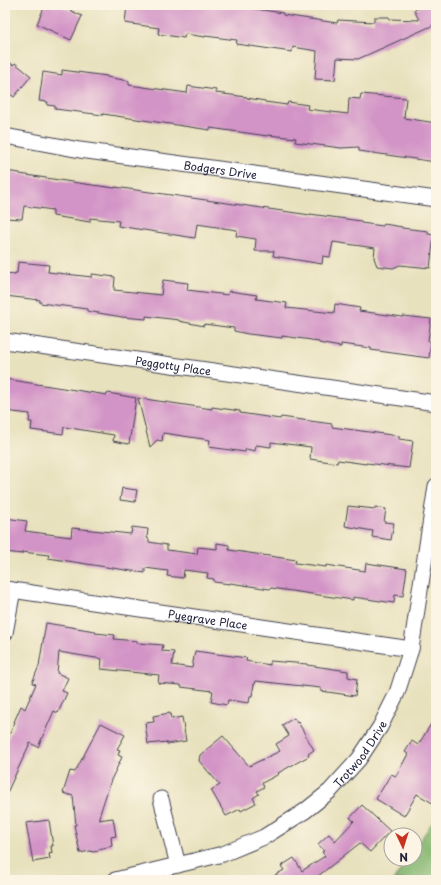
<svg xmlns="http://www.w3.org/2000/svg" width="441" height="885" viewBox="0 0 441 885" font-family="'Playpen Sans',sans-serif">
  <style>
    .forest { fill: #84b670; stroke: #536c56 }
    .building { fill: #d293c6 }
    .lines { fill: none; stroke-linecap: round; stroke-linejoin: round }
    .minor-casing { stroke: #403f4e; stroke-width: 17 }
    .minor { stroke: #fff; stroke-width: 15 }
    .labels { text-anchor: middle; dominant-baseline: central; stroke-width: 3.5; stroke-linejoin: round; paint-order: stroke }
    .street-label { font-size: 11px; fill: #22223b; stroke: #fcf5e5 }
  </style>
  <rect width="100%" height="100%" fill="#fcf5e5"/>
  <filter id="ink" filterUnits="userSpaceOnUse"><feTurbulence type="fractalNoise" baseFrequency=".025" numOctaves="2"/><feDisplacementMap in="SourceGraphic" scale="8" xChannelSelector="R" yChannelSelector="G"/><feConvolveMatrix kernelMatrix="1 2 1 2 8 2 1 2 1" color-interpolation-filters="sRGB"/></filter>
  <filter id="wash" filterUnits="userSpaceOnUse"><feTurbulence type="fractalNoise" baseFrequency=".012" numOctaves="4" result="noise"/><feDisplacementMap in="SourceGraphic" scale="16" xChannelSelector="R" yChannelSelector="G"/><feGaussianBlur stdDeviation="0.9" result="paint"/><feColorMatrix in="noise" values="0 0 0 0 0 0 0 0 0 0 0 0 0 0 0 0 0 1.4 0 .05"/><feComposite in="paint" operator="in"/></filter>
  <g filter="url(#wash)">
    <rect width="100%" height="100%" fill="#e8e1bd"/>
    <path class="forest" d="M436 817V880H394L408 859H415V848Z"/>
    <g id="blocks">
      <path class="building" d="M45 5H59L82 16 71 40 37 24Z
        M127 5H222L235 7V6L283 13V15L337 23 338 20 374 22V17H389V19L419 20 414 10 425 5H436V24L358 59 337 58 335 80 315 79 317 51 293 47 292 52 236 44 237 40 205 36V37L185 34 184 38 158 34 159 28 125 23Z
        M5 59 13 65 15 63 31 76 14 97 5 90Z
        M62 70 107 76V77L129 81V85L187 93 188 86 216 90V93L247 97V98L265 101V102L287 105 288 102 308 105 307 109 348 114 349 98 360 99 361 94 406 98 404 118 436 123V162L359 151V147L341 148 295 142 296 138 268 135V136L210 128V130L103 114V115L55 109V106L47 105 48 102 39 101 43 72 62 75Z
        M5 171 20 173V174L85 184 115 188V187L241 205 310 215V214L361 221V223L383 226 384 224 402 227V228L428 231V234L434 235 430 268 400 265 393 268 377 266 374 258 375 248 333 242 330 257 323 256 322 264 273 256 274 251H255L256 239 236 236 237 230 197 224 195 238 118 226 119 221 90 218V222L53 216V210L24 206 22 219 5 218Z
        M18 262 49 265 48 272 92 277V274L115 277 114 290 161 295 163 280 188 283 187 290 228 295 229 291 257 295 256 299 287 303 286 308 334 313 335 304 360 308 359 311 403 317V316L431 319 428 341 431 342 429 358 371 350V348L341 344V347L329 345 319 343V342L312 341V340L282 336V338L248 334 234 331V328L204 324V326L179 321V320L146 316V319L122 317 87 311V309L40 303V300L5 296V273L15 274V273H17Z
        M5 379 107 395 108 393 136 398 129 444 113 441 114 435 64 427 63 434 31 430 32 422H29L30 414 5 411Z
        M138 398 212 409V407L240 411V413L280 419 281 417 332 424V427L399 436V439L413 441 409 468 366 463V464L338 460 337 463 310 459 311 447 271 442V447L256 445 255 451 246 449 245 452 209 447 210 440 163 433 162 441 157 440 150 447Z
        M122 488 137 490 135 502 120 500Z
        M348 506 375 509V507L386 509 384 522 394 523 391 540 372 537 373 531 345 526Z
        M5 518 27 521 25 531 71 537 72 528 131 534 132 527 148 529 147 538 149 539V542L167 545V550L197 554 198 547 217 549V543L229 545V550L296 560 295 563 326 567V565L365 571 366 563 407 569 403 596 395 595 394 603 353 597V600L271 588 270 589 230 583V584L214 582V579L207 578 208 573 184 570 183 578 167 576 168 571 145 568V573L48 558 49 555 22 552V554L5 552Z
        M46 623 95 631V633L115 635 114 639 137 641V643L163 645 162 651 174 652 172 665 192 668 195 651 247 658 246 661 270 665V661L307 664V665L348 671V677L357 679 355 696 321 691V688L256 681 255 684H254L252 696H250L249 703 228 700 227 705 211 702 213 691 181 687V685L158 683 159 675 101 669 102 659 59 652 57 673 68 678 62 691 67 693 58 713 54 711 38 747 30 743 5 797V745L15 722H14L21 706 25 709 36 684 32 683 39 666Z
        M170 713 171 719 182 717 186 741 167 744V742L148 744 145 723 154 722 153 716Z
        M436 716V805L417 794 404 816 376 799 391 774 396 776 408 754 405 752 412 741 418 745Z
        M294 718 297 723 298 722 314 750 308 754 309 756 278 773 279 774 262 783 264 787 257 791 259 794 253 798 256 803 241 811 240 809 226 816 211 790 220 785 199 761 200 755 223 736 249 766 280 751 276 744 289 736 282 725Z
        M101 723 125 735 117 749 120 750 118 755 122 757 111 780 98 820 113 818 116 836 111 837 112 846 99 849 98 851 93 852 90 851 80 853 74 825H76L73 796 63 793 70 771 75 772Z
        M362 805 390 831 370 852 360 843 313 880H267L284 870 281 866 294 858 302 871 325 856 322 852 324 851 318 844 329 834 335 841 354 821 350 818Z
        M49 820 53 846H51L52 853 49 854 50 859 33 862 26 823Z"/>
    </g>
  </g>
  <g filter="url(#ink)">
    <use href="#blocks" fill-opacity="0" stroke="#403f4e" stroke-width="1"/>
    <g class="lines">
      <g class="minor-casing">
        <g id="minor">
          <path id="s1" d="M5 136 80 150 436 199"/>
          <path id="s2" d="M5 341 436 403"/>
          <path id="s3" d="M5 589 411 649"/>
          <path d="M5 633 13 590"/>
          <path d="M161 799 178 865"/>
          <path id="s4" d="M115 880 223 854 264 837 305 811 330 791 359 759 380 727 397 693 411 649 436 486"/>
        </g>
      </g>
      <use href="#minor" class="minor"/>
    </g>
  </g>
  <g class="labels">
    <g class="street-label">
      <text stroke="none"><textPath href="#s1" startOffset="218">Bodgers Drive</textPath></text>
      <text stroke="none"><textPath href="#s2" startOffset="170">Peggotty Place</textPath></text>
      <text stroke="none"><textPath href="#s3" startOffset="205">Pyegrave Place</textPath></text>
      <text stroke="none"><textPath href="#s4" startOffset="284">Trotwood Drive</textPath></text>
    </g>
  </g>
  <rect width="441" height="885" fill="none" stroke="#fcf5e5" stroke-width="20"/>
  <g transform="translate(403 847) rotate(176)"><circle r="19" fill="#fcf5e5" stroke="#a5a1a1"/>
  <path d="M0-3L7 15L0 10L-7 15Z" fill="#c8321e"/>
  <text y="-6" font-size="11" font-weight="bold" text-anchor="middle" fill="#22223b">N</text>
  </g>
</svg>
